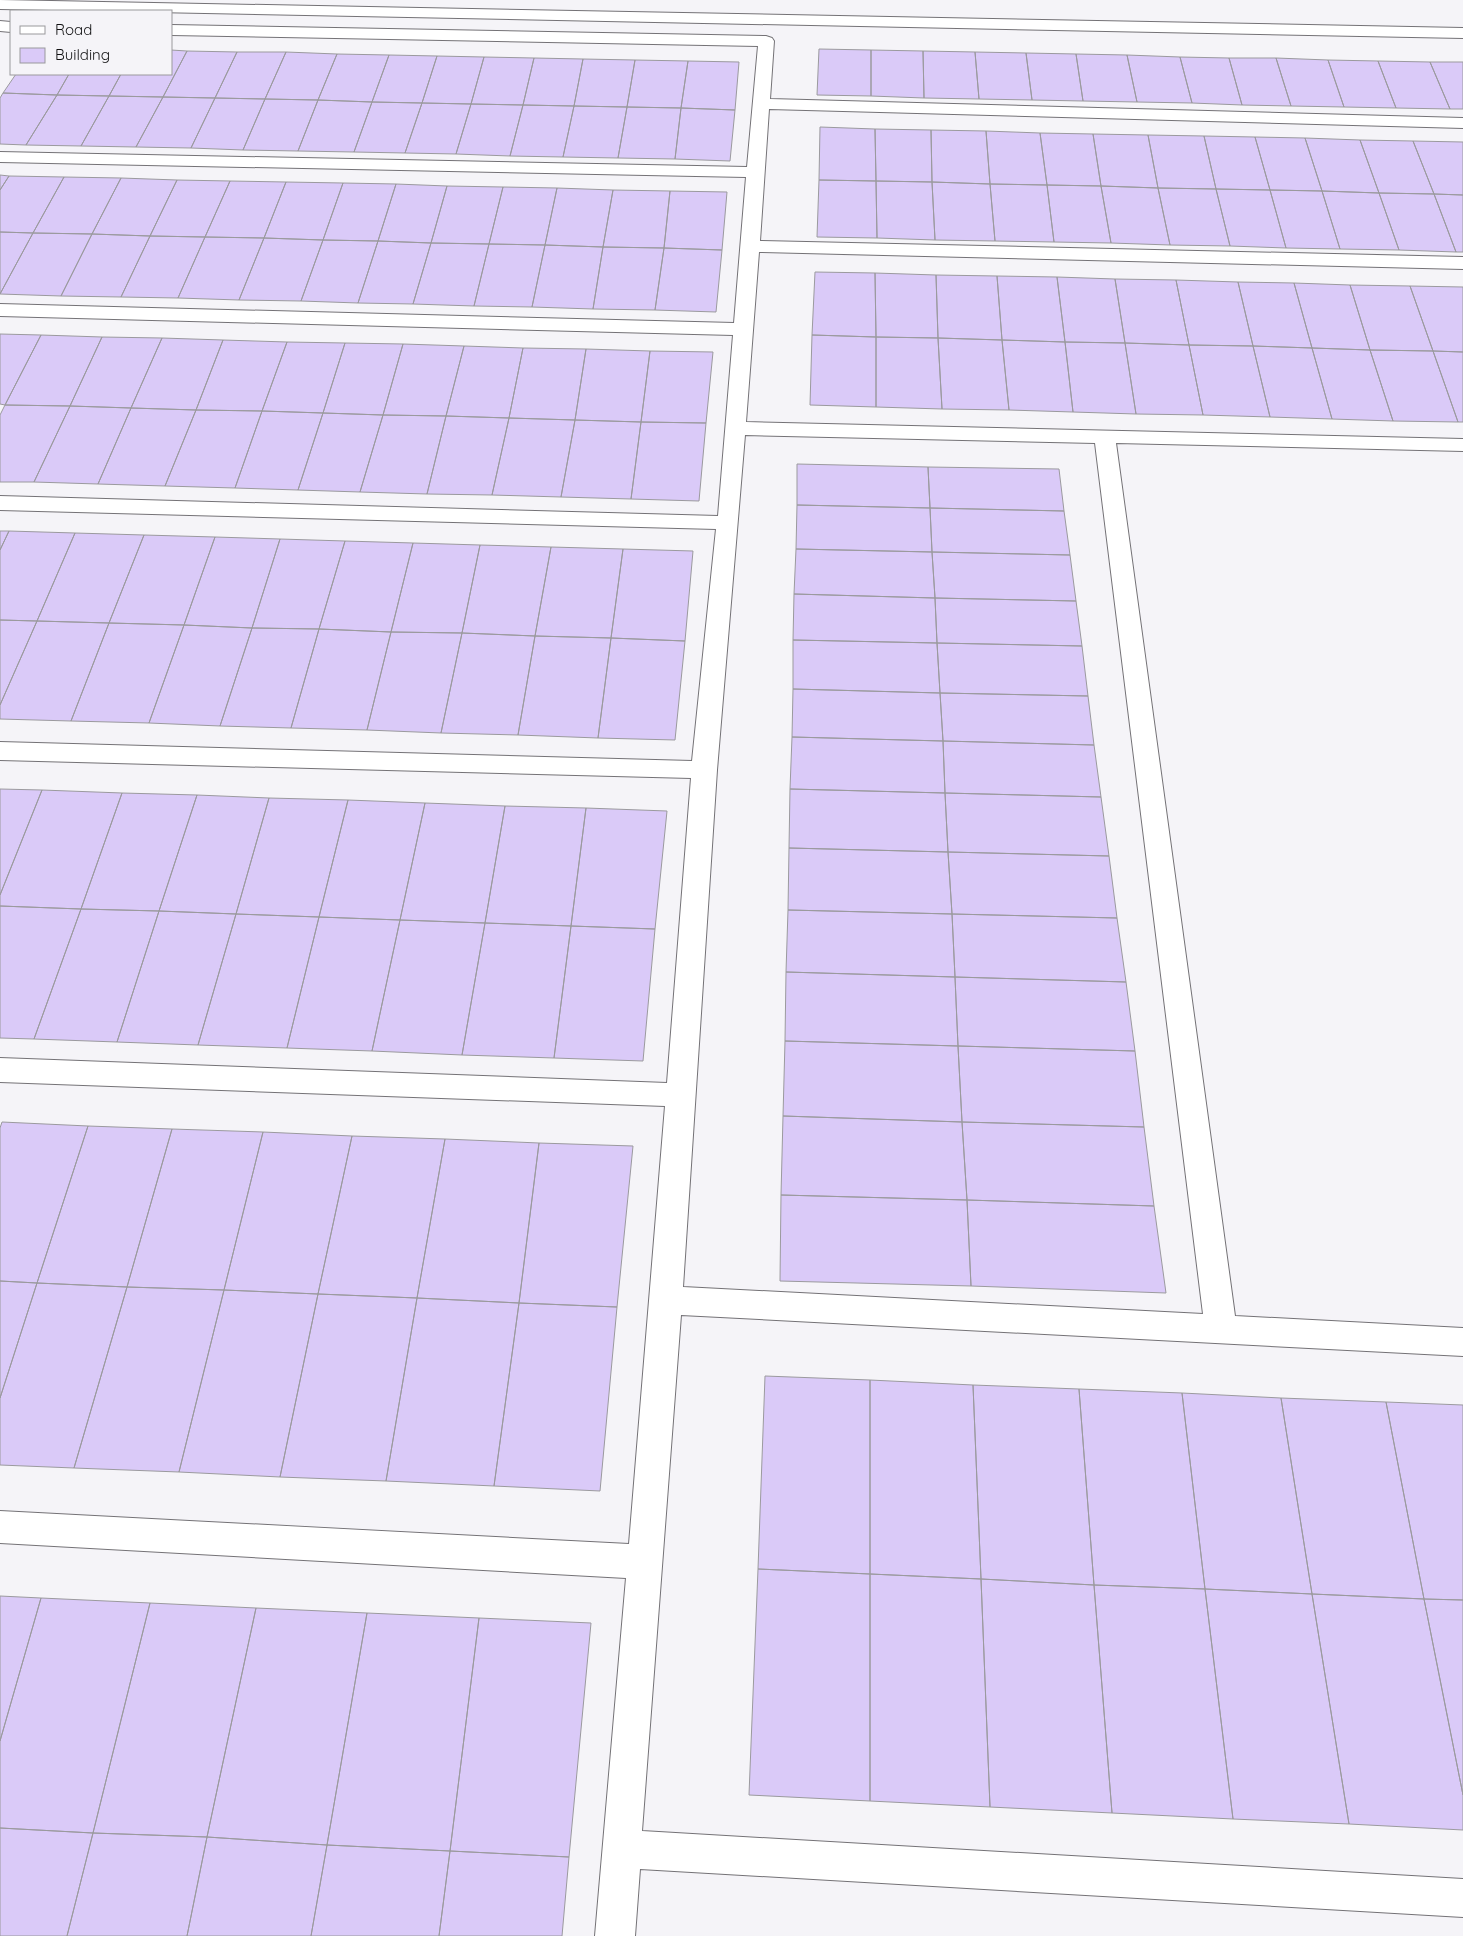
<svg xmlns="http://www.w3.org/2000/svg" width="1463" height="1936" viewBox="0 0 1463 1936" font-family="Quicksand,sans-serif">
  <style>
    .building { fill: #dacaf8; stroke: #9b9a9e }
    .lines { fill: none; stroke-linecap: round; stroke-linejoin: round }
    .street-casing { stroke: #747276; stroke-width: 2 }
    .street { fill: #fff; fill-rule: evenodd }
  </style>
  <rect width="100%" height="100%" fill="#f5f4f8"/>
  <path class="building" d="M819 49 871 50V96L817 95Z
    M171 50 187 51 163 97 109 96 121 74H171Z
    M871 50 923 51 924 98 871 96Z
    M187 51 237 52 215 98 163 97Z
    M923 51 975 52 979 99 924 98Z
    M237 52H286L265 99 215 98Z
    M286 52 337 54 318 100 265 99Z
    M975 52 1026 53 1032 100 979 99Z
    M1026 53 1076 54 1083 101 1032 100Z
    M337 54 389 55 372 102 318 100Z
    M1076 54 1127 55 1137 102 1083 101Z
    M389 55 437 56 422 103 372 102Z
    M1127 55 1180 57 1192 103 1137 102Z
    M437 56 484 57 471 104 422 103Z
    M484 57 534 58 523 105 471 104Z
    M1180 57 1229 58 1242 105 1192 103Z
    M534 58 583 59 574 106 523 105Z
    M1229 58H1276L1291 106 1242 105Z
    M1276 58 1328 60 1344 107 1291 106Z
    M583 59 635 60 627 107 574 106Z
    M635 60 688 61 681 108 627 107Z
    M1328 60 1378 61 1396 108 1344 107Z
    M688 61 739 62 735 110 681 108Z
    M1378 61 1430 62 1450 109 1396 108Z
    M1430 62H1463V109H1450Z
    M16 74H69L57 95 3 93Z
    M69 74H121L109 96 57 95Z
    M3 93 57 95 26 145 0 144V98Z
    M57 95 109 96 81 146 26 145Z
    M109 96 163 97 136 147 81 146Z
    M163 97 215 98 191 148 136 147Z
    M215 98 265 99 243 150 191 148Z
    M265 99 318 100 298 151 243 150Z
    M318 100 372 102 354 152 298 151Z
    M372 102 422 103 405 153 354 152Z
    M422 103 471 104 456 154 405 153Z
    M471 104 523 105 510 156 456 154Z
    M523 105 574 106 563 157 510 156Z
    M574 106 627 107 618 158 563 157Z
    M627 107 681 108 675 159 618 158Z
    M681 108 735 110 730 161 675 159Z
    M820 127 875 129 876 181 819 180Z
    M875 129 931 130 932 182 876 181Z
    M931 130 986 131 990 184 932 182Z
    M986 131 1040 133 1047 185 990 184Z
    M1040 133 1093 134 1101 186 1047 185Z
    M1093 134 1148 135 1158 188 1101 186Z
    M1148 135 1204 136 1216 189 1158 188Z
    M1204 136 1255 137 1270 190 1216 189Z
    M1255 137 1305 138 1322 191 1270 190Z
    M1305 138 1360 140 1379 193 1322 191Z
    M1360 140 1413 141 1434 194 1379 193Z
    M1413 141 1463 142V195L1434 194Z
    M0 175 9 176 0 190Z
    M9 176 64 177 33 233 0 232V190Z
    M64 177 121 178 92 234 33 233Z
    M121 178 177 180 150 236 92 234Z
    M177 180 230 181 205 237 150 236Z
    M819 180 876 181 877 238 817 237Z
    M230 181 286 182 264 238 205 237Z
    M876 181 932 182 935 240 877 238Z
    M286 182 343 183 323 240 264 238Z
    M932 182 990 184 995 241 935 240Z
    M343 183 396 184 378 241 323 240Z
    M396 184 447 186 431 243 378 241Z
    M990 184 1047 185 1054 242 995 241Z
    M1047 185 1101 186 1111 243 1054 242Z
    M447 186 503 187 489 244 431 243Z
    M1101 186 1158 188 1170 245 1111 243Z
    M503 187 557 188 545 245 489 244Z
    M557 188 613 190 603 247 545 245Z
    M1158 188 1216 189 1230 246 1170 245Z
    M1216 189 1270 190 1286 248 1230 246Z
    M613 190 670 191 664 248 603 247Z
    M1270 190 1322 191 1340 249 1286 248Z
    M670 191 727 192 722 250 664 248Z
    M1322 191 1379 193 1399 250 1340 249Z
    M1379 193 1434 194 1456 252 1399 250Z
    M1434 194 1463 195V252H1456Z
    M0 232 33 233 0 294Z
    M33 233 92 234 61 296 0 294Z
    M92 234 150 236 121 297 61 296Z
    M150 236 205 237 178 298 121 297Z
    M205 237 264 238 239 300 178 298Z
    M264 238 323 240 301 301 239 300Z
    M323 240 378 241 358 303 301 301Z
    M378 241 431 243 413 304 358 303Z
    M431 243 489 244 474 306 413 304Z
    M489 244 545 245 532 307 474 306Z
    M545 245 603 247 593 309 532 307Z
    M603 247 664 248 655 310 593 309Z
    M664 248 722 250 716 312 655 310Z
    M815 272 875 273 876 337 812 335Z
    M875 273 936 275 938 338 876 337Z
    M936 275 997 276 1002 340 938 338Z
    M997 276 1057 277 1065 342 1002 340Z
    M1057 277 1115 279 1125 343 1065 342Z
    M1115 279 1176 280 1189 345 1125 343Z
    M1176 280 1238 282 1253 346 1189 345Z
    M1238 282 1294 283 1312 348 1253 346Z
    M1294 283 1350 285 1370 350 1312 348Z
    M1350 285 1410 286 1433 351 1370 350Z
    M1410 286 1463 287V352L1433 351Z
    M0 334 41 335 5 405 0 404Z
    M41 335 102 337 70 406 5 405Z
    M812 335 876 337V407L810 405Z
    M102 337 162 338 131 408 70 406Z
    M876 337 938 338 942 409 876 407Z
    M162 338 223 340 196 410 131 408Z
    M938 338 1002 340 1009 410 942 409Z
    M223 340 287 342 262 411 196 410Z
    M1002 340 1065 342 1073 412 1009 410Z
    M287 342 345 343 323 413 262 411Z
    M1065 342 1125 343 1136 414 1073 412Z
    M345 343 403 344 383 415 323 413Z
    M1125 343 1189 345 1203 415 1136 414Z
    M403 344 464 346 446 416 383 415Z
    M1189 345 1253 346 1270 417 1203 415Z
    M464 346 523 348 509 418 446 416Z
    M1253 346 1312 348 1332 419 1270 417Z
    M523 348 586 349 575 420 509 418Z
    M1312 348 1370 350 1393 421 1332 419Z
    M586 349 650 351 641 422 575 420Z
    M1370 350 1433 351 1458 422 1393 421Z
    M650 351 713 352 706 423 641 422Z
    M1433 351 1463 352V422H1458Z
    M5 405 70 406 34 482H0V415Z
    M70 406 131 408 98 484 34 482Z
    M131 408 196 410 165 486 98 484Z
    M196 410 262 411 235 488 165 486Z
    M262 411 323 413 298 490 235 488Z
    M323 413 383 415 360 492 298 490Z
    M383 415 446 416 427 494 360 492Z
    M446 416 509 418 492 495 427 494Z
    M509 418 575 420 561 497 492 495Z
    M575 420 641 422 631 499 561 497Z
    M641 422 706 423 699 501 631 499Z
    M797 464 928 467 930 508 797 505Z
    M928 467 1059 469 1064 511 930 508Z
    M797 505 930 508 932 552 796 549Z
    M930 508 1064 511 1070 555 932 552Z
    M0 531H9L0 550Z
    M9 531 75 533 37 621 0 620V550Z
    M75 533 144 535 109 623 37 621Z
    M144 535 215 537 184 625 109 623Z
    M215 537 280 539 252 628 184 625Z
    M280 539 345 541 319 629 252 628Z
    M345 541 413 543 391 632 319 629Z
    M413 543 480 545 462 633 391 632Z
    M480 545 551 547 535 636 462 633Z
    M551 547 623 549 611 638 535 636Z
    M623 549 693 551 685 641 611 638Z
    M796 549 932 552 935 598 794 594Z
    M932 552 1070 555 1076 601 935 598Z
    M794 594 935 598 937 643 793 640Z
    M935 598 1076 601 1082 646 937 643Z
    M0 620 37 621 0 705Z
    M37 621 109 623 71 721 0 719V705Z
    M109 623 184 625 149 723 71 721Z
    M184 625 252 628 220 726 149 723Z
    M252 628 319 629 291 728 220 726Z
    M319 629 391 632 367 730 291 728Z
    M391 632 462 633 441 733 367 730Z
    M462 633 535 636 518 735 441 733Z
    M535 636 611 638 598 738 518 735Z
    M611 638 685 641 675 740 598 738Z
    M793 640 937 643 940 693 793 689Z
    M937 643 1082 646 1088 696 940 693Z
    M793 689 940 693 943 741 792 737Z
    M940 693 1088 696 1094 745 943 741Z
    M792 737 943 741 945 793 790 789Z
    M943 741 1094 745 1101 797 945 793Z
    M0 789 42 790 0 895Z
    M790 789 945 793 948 852 789 848Z
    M42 790 122 793 81 909 0 906V895Z
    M122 793 197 795 159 911 81 909Z
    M945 793 1101 797 1109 856 948 852Z
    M197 795 269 798 236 914 159 911Z
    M269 798 348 800 319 917 236 914Z
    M348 800 425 803 400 920 319 917Z
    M425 803 505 806 485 923 400 920Z
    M505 806 586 808 571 926 485 923Z
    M586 808 667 811 655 929 571 926Z
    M789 848 948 852 952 914 788 910Z
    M948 852 1109 856 1117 918 952 914Z
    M0 906 81 909 34 1039 0 1038Z
    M81 909 159 911 117 1042 34 1039Z
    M788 910 952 914 955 977 786 972Z
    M159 911 236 914 198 1045 117 1042Z
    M236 914 319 917 287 1048 198 1045Z
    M952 914 1117 918 1126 982 955 977Z
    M319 917 400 920 372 1051 287 1048Z
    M400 920 485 923 462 1055 372 1051Z
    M485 923 571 926 554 1058 462 1055Z
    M571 926 655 929 643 1061 554 1058Z
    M786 972 955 977 958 1046 785 1041Z
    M955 977 1126 982 1135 1051 958 1046Z
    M785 1041 958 1046 962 1122 783 1116Z
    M958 1046 1135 1051 1144 1127 962 1122Z
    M783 1116 962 1122 967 1200 781 1195Z
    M2 1122 88 1126 37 1283 0 1281V1128Z
    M962 1122 1144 1127 1154 1206 967 1200Z
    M88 1126 172 1129 127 1287 37 1283Z
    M172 1129 263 1132 224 1290 127 1287Z
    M263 1132 352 1136 318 1294 224 1290Z
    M352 1136 445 1139 417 1298 318 1294Z
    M445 1139 539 1143 519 1303 417 1298Z
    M539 1143 633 1146 617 1307 519 1303Z
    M781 1195 967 1200 971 1286 780 1281Z
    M967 1200 1154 1206 1166 1293 971 1286Z
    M0 1281 37 1283 0 1398Z
    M37 1283 127 1287 74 1468 0 1465V1398Z
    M127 1287 224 1290 179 1472 74 1468Z
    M224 1290 318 1294 280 1477 179 1472Z
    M318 1294 417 1298 386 1481 280 1477Z
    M417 1298 519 1303 494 1486 386 1481Z
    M519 1303 617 1307 600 1491 494 1486Z
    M765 1376 870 1380V1574L758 1569Z
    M870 1380 973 1385 981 1579 870 1574Z
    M973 1385 1079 1389 1094 1585 981 1579Z
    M1079 1389 1182 1393 1205 1589 1094 1585Z
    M1182 1393 1281 1398 1312 1594 1205 1589Z
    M1281 1398 1386 1402 1424 1599 1312 1594Z
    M1386 1402 1463 1405V1600L1424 1599Z
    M758 1569 870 1574V1801L749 1795Z
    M870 1574 981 1579 990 1807 870 1801Z
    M981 1579 1094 1585 1112 1813 990 1807Z
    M1094 1585 1205 1589 1233 1819 1112 1813Z
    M1205 1589 1312 1594 1349 1824 1233 1819Z
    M1312 1594 1424 1599 1463 1795V1830L1349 1824Z
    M0 1596 41 1598 0 1741Z
    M41 1598 150 1603 93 1833 0 1828V1741Z
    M1424 1599 1463 1600V1795Z
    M150 1603 256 1608 207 1837 93 1833Z
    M256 1608 367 1613 327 1845 207 1837Z
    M367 1613 479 1618 450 1851 327 1845Z
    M479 1618 591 1623 569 1857 450 1851Z
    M0 1828 93 1833 67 1936H0Z
    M93 1833 207 1837 187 1936H67Z
    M207 1837 327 1845 311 1936H187Z
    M327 1845 450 1851 439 1936H311Z
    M450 1851 569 1857 562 1936H439Z"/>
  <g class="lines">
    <g class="street-casing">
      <path id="street" d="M0 0 1463 28V38L0 9Z
        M0 21 11 22V32L0 31Z
        M171 25 766 36 772 38 774 41 770 99 1463 118V128L769 109 760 241 1463 257V269L759 252 746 422 1463 439V451L1116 443 1235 1316 1463 1328V1356L681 1315 642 1831 1463 1879V1917L640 1869 635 1936H595L626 1578 0 1543V1511L629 1544 665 1106 0 1082V1058L667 1083 691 778 0 760V742L692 761 716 529 0 510V496L718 516 733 335 0 316V304L734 323 746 177 0 162V152L747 167 758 46 171 35ZM745 435 1095 443 1203 1314 683 1287 717 770Z"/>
    </g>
    <use href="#street" class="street"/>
  </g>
  <rect x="10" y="10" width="162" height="65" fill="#f5f4f8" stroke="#9a999c"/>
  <rect x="20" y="26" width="25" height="8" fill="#ffffff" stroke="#9a999c"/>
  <text x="55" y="35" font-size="15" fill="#111112">Road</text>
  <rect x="20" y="48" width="25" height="15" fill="#dacaf8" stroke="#9a999c"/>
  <text x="55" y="60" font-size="15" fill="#111112">Building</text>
</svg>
